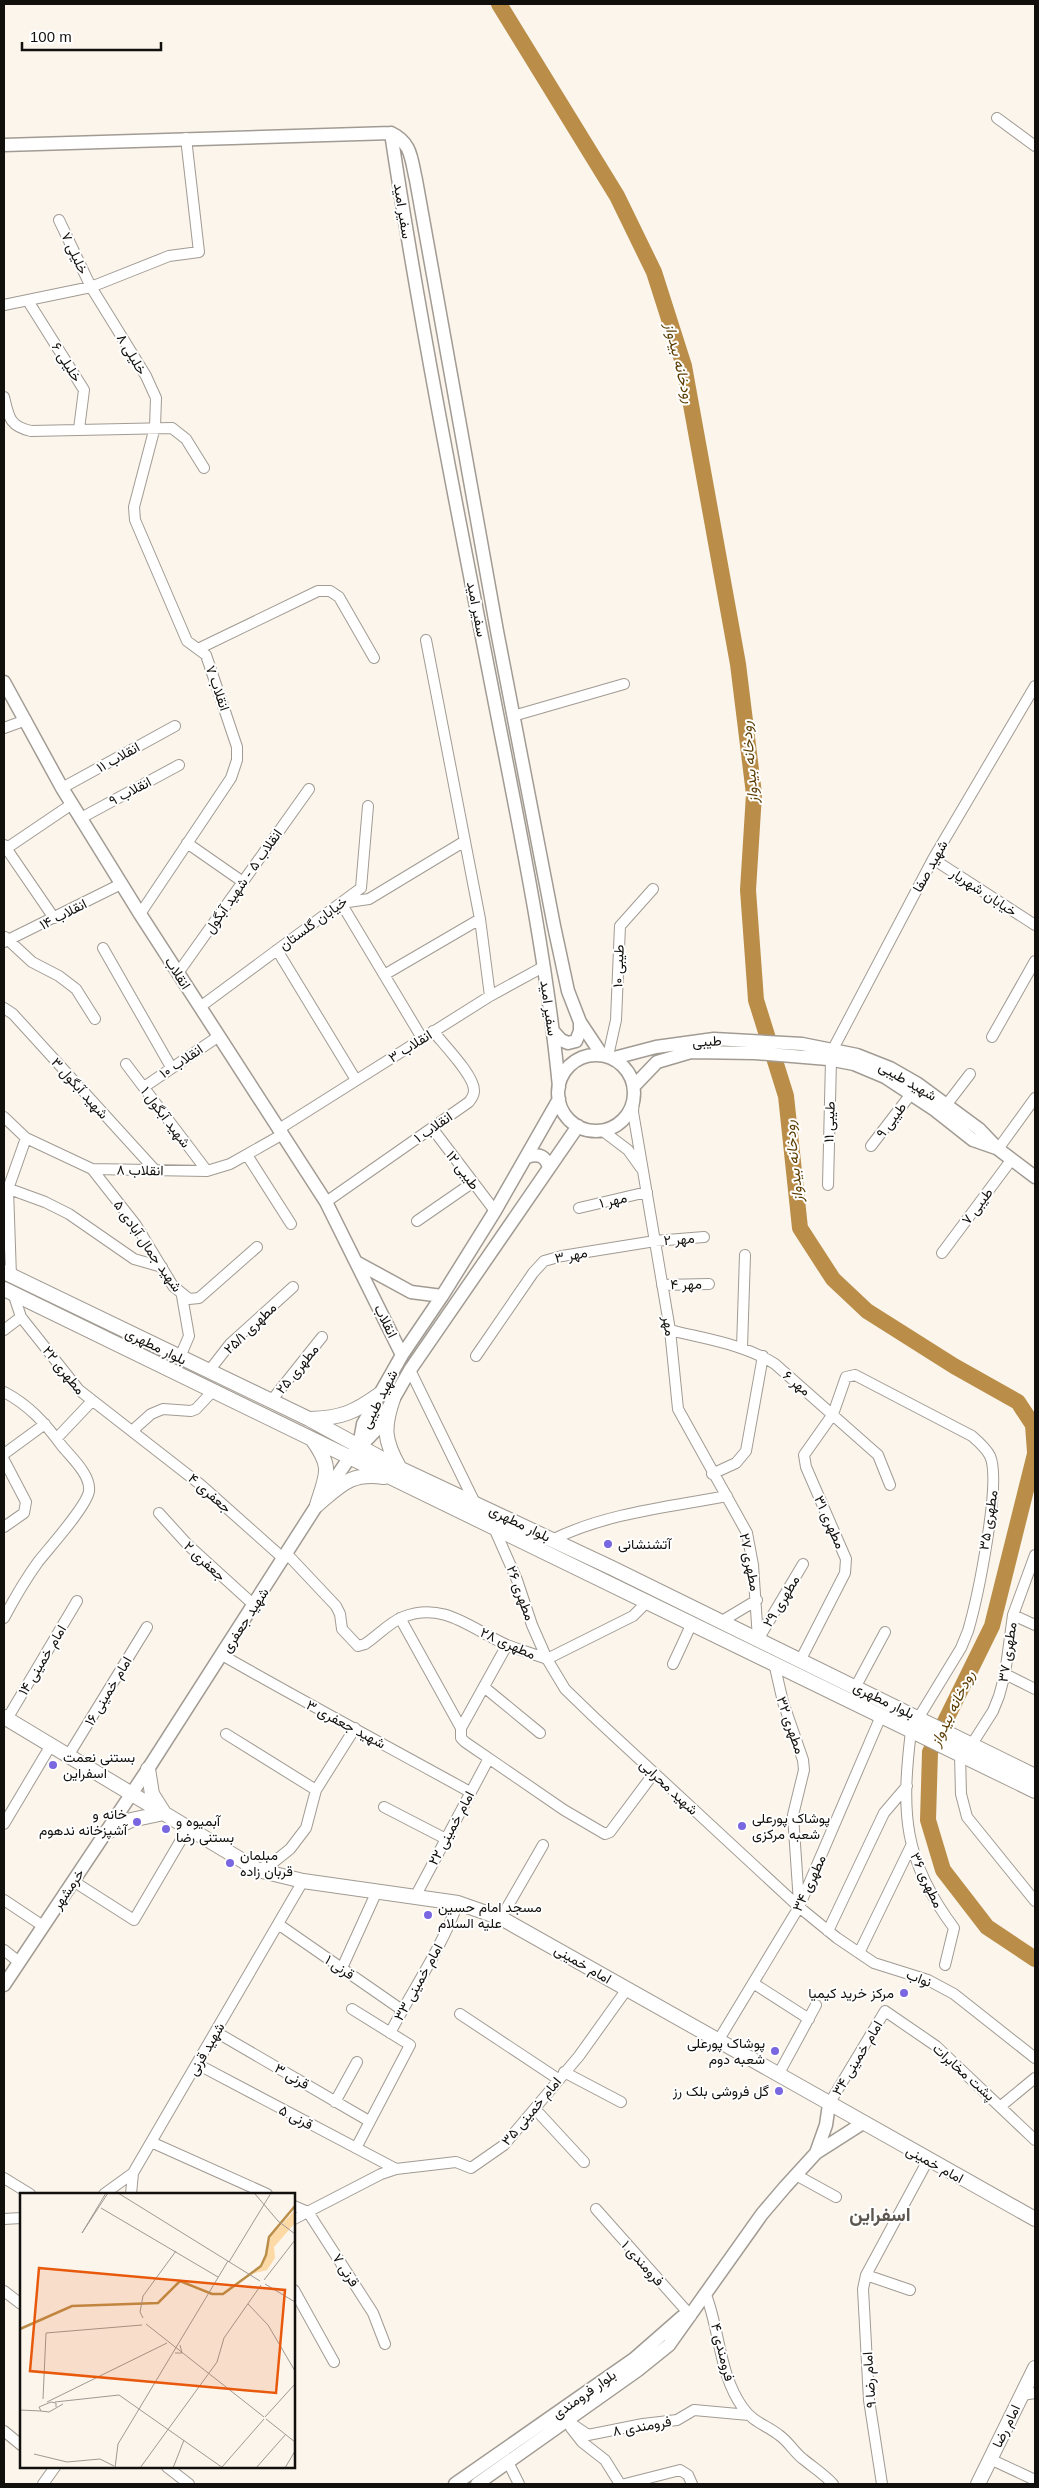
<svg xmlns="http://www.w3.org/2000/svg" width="1039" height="2488" viewBox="0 0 1039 2488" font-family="Arial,Vazirmatn,sans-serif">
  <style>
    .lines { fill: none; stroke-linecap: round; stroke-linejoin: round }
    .river { stroke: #ba8e48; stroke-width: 16 }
    .minor-casing { stroke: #a19b93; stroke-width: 12 }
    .tertiary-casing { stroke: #a19b93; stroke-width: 15 }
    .secondary-casing { stroke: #a19b93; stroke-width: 16 }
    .minor { stroke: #fff; stroke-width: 10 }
    .tertiary { stroke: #fff; stroke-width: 12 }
    .secondary { stroke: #fff; stroke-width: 14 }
    .poi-dot { fill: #7966e1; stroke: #fff; stroke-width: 2 }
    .labels { text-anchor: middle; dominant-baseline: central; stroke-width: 4; stroke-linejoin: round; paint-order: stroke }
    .street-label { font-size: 14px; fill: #12100d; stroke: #fff }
    .poi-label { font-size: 14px; fill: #12100d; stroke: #fff; text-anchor: start }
    .water-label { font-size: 15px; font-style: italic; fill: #5d3f04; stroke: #fff }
    .district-label { font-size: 19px; font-weight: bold; fill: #5c564f; stroke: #fff }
    .inset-river { fill: none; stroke: #ba8e48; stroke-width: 2.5 }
    .inset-road { fill: none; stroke: #9e9993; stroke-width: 1 }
    .view { fill: #e8590c; fill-opacity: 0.15; stroke: #e8590c; stroke-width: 2.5 }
    .inset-edge { fill: none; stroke: #12100d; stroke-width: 2.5 }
  </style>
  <rect width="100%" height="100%" fill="#fbf5ec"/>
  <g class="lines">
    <path class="river" d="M499 4 617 196 654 272 684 366 738 664 754 794 748 890 756 1000 786 1096 800 1228 833 1279 867 1311 954 1366 1018 1402 1033 1425 1035 1452
      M1035 1454 992 1626 930 1752 928 1820 943 1870 987 1927 1035 1959"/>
    <g class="minor-casing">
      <path id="minor" d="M997 118 1035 146
        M59 220 91 287 146 376 156 398 155 427 134 507 135 520 187 641 206 655 237 747V760L231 778 140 914
        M28 301 84 390 79 429
        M4 305 91 287 169 256 199 252 186 138
        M4 397C9 417 9 426 31 431L172 428 186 439 204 468
        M426 640 480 919 490 996
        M200 648 318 591H330L339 597 374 658
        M513 716 624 684
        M4 728 26 720
        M62 788 175 726
        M81 818 179 765
        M187 843 243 882
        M4 845 54 918
        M4 850 72 804
        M933 859 1035 925
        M5 937 32 962 59 976 76 989 95 1019
        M4 942 121 884
        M103 948 171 1067
        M277 950 356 1080
        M178 973 309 789
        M384 975 480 919
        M200 1007 361 888 368 806
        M4 1008 13 1014 155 1170
        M992 1037 1035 961
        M422 1038 341 903 369 899 465 841
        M833 1049 933 859 1035 686
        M608 1056 616 1020 620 926 653 889
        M126 1064 207 1171
        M144 1087 219 1036
        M634 1098 633 1112 670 1330 678 1409 747 1533 753 1565 758 1639
        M947 1104 970 1074
        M4 1117 26 1138 92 1169 207 1171 230 1164 283 1134
        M432 1128 495 1211
        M279 1129 490 996 543 967
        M603 1131 628 1150 641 1168
        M871 1146 911 1094
        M998 1149 1035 1098
        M247 1155 291 1224
        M92 1169 136 1225 173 1286 189 1299 199 1298 257 1247
        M828 1185 831 1060
        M4 1187 45 1202 69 1214 134 1259 162 1267
        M326 1202 469 1102C471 1099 474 1096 474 1091 475 1076 443 1044 433 1031
        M579 1208 647 1192
        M417 1221 472 1183
        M942 1253 1012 1159
        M11 1276 8 1189 26 1138
        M662 1285 709 1284
        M13 1293 21 1317 79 1390 201 1485 284 1559
        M4 1330 21 1317
        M670 1330C705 1339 744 1344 775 1364L878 1455 890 1485
        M742 1348 745 1255
        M476 1356 533 1273 544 1261 562 1256 655 1241 704 1237
        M180 1357 189 1336 182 1296
        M410 1370 474 1501
        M209 1371 230 1344 293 1287
        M4 1392C29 1405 45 1423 62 1446 71 1457 91 1475 89 1491 87 1506 49 1548 38 1562 25 1580 14 1599 4 1618
        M271 1401 322 1337
        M132 1431 151 1414 163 1409 191 1411 196 1409 212 1392
        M57 1438 91 1402
        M4 1454 45 1424
        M4 1460 26 1502 24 1513 4 1527
        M712 1474 736 1463 746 1451 763 1356
        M159 1513 188 1545 254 1605
        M494 1528 517 1580 532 1625 547 1659 565 1689 596 1719 799 1907 837 1938 874 1963 928 1980 954 1994 1035 2058
        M554 1539C607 1513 669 1507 727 1496
        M287 1554 336 1606 340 1614 342 1629 358 1646 365 1644C377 1636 390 1622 403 1617 444 1601 471 1629 507 1645 520 1650 534 1654 547 1659L633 1616 648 1601
        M1013 1615 1035 1625
        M400 1618 461 1728
        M722 1621 757 1600
        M759 1638 803 1564
        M507 1645 461 1728V1738L465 1742 564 1810 605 1834 610 1832 654 1773
        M222 1655C304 1702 387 1746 470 1792
        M801 1659 845 1573 846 1559 806 1467 804 1455 833 1414 846 1377 855 1375 972 1436C979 1442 986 1448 990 1456 1002 1482 977 1600 968 1631L961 1648 919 1717
        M774 1663 783 1702 803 1760 804 1770 793 1815 799 1903
        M673 1664 692 1623
        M1005 1674 1035 1689
        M856 1686 885 1632
        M484 1687 540 1733
        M7 1719 77 1601
        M911 1731C901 1813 903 1860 954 1928L945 1965
        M226 1734 316 1790
        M972 1744 993 1711 999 1696 1005 1674 1013 1615 1035 1555
        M960 1754 961 1794 967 1817 1035 1901
        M68 1756 147 1627
        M384 1807 446 1839
        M4 1824 51 1745
        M258 1870 275 1861 290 1849 306 1828 316 1790 355 1728
        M73 1881 134 1920 188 1828
        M415 1897 488 1760
        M4 1900 43 1926
        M501 1918 543 1845
        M278 1924 402 2010
        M828 1931 884 1813 907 1786
        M4 1950 19 1962
        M859 1953 911 1846
        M342 1968 377 1891
        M753 1983 809 2019
        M352 2009 410 2045 356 2148
        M460 2014 558 2079
        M216 2032 369 2121
        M390 2033C413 1989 441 1949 458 1903
        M718 2041 799 1907 881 1716
        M197 2064 396 2169
        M564 2072 621 2102
        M778 2075 816 2005
        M335 2102 357 2062
        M829 2104 885 2011 936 2046 1035 2140
        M1001 2106 1035 2078
        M536 2110 584 2162
        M151 2142 267 2194
        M796 2175 836 2197
        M4 2178 30 2194
        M104 2194 133 2173
        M131 2194 133 2173 303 1881
        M294 2206 308 2212 373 2313 385 2344
        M596 2209 691 2316
        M4 2219 21 2218
        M294 2219 381 2174 396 2169 456 2162 471 2168 504 2145 579 2056 627 1989
        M866 2275 910 2290
        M294 2290 334 2362
        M4 2291 21 2304
        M706 2295C720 2331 719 2375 743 2408 753 2422 766 2425 779 2435 789 2442 794 2452 803 2459 814 2468 824 2474 833 2484
        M1022 2395 1035 2393
        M566 2420 588 2435 643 2424 677 2420 694 2410 749 2415
        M571 2428 582 2442 605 2460 620 2484
        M4 2431 21 2445
        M990 2459 1035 2480
        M508 2462 519 2484
        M167 2467 189 2484
        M43 2484 55 2467
        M625 2484 680 2470 688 2475 692 2484
        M882 2484 869 2400 863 2289 866 2275 928 2160"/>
    </g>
    <g class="tertiary-casing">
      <path id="tertiary" d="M391 133C419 317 455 500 491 683 517 817 546 951 559 1087
        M4 145 391 133C412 143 411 159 416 180L497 631 554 926 568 991 580 1022 602 1055
        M4 682 62 788 140 914 326 1202 402 1355
        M553 1031 561 1040 568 1043 576 1041 580 1031V1022
        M558 1093a38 38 0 1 1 76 0a38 38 0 1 1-76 0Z
        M614 1058 656 1047 714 1039 802 1044 857 1055 890 1068 918 1084 979 1129 998 1149 1035 1177
        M634 1086 657 1062 691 1052 755 1053 828 1059 854 1064 885 1077 935 1110 973 1140 996 1148
        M527 1157C539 1153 546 1156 549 1168
        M356 1262 411 1292 442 1296
        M359 1446 363 1424 402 1355 442 1296 495 1211 559 1099
        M4 1985 148 1769 317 1505 350 1457 375 1431 410 1370 578 1126
        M816 2153 826 2125 829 2104
        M455 2484 634 2359 682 2317
        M477 2484 638 2370 669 2345 762 2214 785 2187 816 2153 863 2123"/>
    </g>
    <g class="secondary-casing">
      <path id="secondary" d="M4 1272 309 1419 399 1468 612 1568 1035 1776
        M4 1289 1035 1791
        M393 1399C383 1428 384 1440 399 1467
        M310 1419C342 1418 355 1412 380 1394
        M312 1439C333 1468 327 1473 317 1505 341 1485 351 1472 384 1477
        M4 1717 258 1870 303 1881 458 1903 501 1918 1035 2219
        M105 1833 131 1820 164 1813 152 1794 148 1769
        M978 2484 1035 2368"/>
    </g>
    <use href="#minor" class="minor"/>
    <use href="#tertiary" class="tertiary"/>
    <use href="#secondary" class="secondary"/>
  </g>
  <g class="poi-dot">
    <circle cx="608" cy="1544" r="5"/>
    <circle cx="53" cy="1765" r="5"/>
    <circle cx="137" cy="1822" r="5"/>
    <circle cx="742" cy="1826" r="5"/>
    <circle cx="166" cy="1829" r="5"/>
    <circle cx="230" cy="1863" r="5"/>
    <circle cx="428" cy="1915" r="5"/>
    <circle cx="904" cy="1993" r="5"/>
    <circle cx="775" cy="2051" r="5"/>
    <circle cx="779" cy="2091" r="5"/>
  </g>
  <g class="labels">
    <g class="street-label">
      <text transform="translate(403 211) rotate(81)">سفیر امید</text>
      <text transform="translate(75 253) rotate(65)">خلیلی ۷</text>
      <text transform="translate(132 354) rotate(59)">خلیلی ۸</text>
      <text transform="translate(67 362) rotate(58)">خلیلی ۶</text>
      <text transform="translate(477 609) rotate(79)">سفیر امید</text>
      <text transform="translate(218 688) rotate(71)">انقلاب ۷</text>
      <text transform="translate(118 757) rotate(-29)">انقلاب ۱۱</text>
      <text transform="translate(130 791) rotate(-28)">انقلاب ۹</text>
      <text transform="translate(930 866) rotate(-61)">شهید صفا</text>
      <text transform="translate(243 881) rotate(-55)">انقلاب ۵ - شهید آبگول</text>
      <text transform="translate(984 892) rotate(33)">خیابان شهریار</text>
      <text transform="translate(63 914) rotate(-27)">انقلاب ۱۴</text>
      <text transform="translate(313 923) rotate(-36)">خیابان گلستان</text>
      <text transform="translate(618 966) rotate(-88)">طیبی ۱۰</text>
      <text transform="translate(178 973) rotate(57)">انقلاب</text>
      <text transform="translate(549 1008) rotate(82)">سفیر امید</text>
      <text transform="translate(707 1041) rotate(-3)">طیبی</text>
      <text transform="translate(410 1046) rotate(-32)">انقلاب ۳</text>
      <text transform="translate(181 1061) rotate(-34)">انقلاب ۱۰</text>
      <text transform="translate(908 1081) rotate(30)">شهید طیبی</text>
      <text transform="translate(80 1088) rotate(48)">شهید آبگول ۳</text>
      <text transform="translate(166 1117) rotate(53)">شهید آبگول ۱</text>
      <text transform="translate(891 1120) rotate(-53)">طیبی ۹</text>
      <text transform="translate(829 1122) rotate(-88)">طیبی ۱۱</text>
      <text transform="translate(433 1127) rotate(-35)">انقلاب ۱</text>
      <text transform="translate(140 1170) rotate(1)">انقلاب ۸</text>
      <text transform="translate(463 1170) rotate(53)">طیبی ۱۲</text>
      <text transform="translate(613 1200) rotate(-13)">مهر ۱</text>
      <text transform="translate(977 1206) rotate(-53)">طیبی ۷</text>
      <text transform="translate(679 1239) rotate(-5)">مهر ۲</text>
      <text transform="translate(148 1246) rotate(55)">شهید جمال آبادی ۵</text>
      <text transform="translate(571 1255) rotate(-11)">مهر ۳</text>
      <text transform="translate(686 1284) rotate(-1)">مهر ۴</text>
      <text transform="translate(386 1321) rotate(64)">انقلاب</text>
      <text transform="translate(669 1326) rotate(82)">مهر</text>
      <text transform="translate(250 1328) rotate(-44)">مطهری ۲۵/۱</text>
      <text transform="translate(156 1346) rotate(26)">بلوار مطهری</text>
      <text transform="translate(297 1369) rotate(-51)">مطهری ۲۵</text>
      <text transform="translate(64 1370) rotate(51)">مطهری ۲۲</text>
      <text transform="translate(797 1383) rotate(40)">مهر ۶</text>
      <text transform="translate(379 1399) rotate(-63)">شهید طیبی</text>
      <text transform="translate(210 1493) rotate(41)">جعفری ۴</text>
      <text transform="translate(988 1520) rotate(-81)">مطهری ۳۵</text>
      <text transform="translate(830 1522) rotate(66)">مطهری ۳۱</text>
      <text transform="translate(520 1523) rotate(26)">بلوار مطهری</text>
      <text transform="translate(205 1561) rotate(43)">جعفری ۲</text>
      <text transform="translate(750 1562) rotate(79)">مطهری ۲۷</text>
      <text transform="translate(521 1593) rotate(70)">مطهری ۲۶</text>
      <text transform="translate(781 1601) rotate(-59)">مطهری ۲۹</text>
      <text transform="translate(245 1620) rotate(-57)">شهید جعفری</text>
      <text transform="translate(508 1643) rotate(24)">مطهری ۲۸</text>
      <text transform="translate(1007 1652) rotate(-81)">مطهری ۳۷</text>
      <text transform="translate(42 1660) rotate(-59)">امام خمینی ۱۴</text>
      <text transform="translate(108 1691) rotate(-59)">امام خمینی ۱۶</text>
      <text transform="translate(884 1700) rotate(26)">بلوار مطهری</text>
      <text transform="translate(346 1724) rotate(28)">شهید جعفری ۳</text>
      <text transform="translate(791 1725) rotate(71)">مطهری ۳۲</text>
      <text transform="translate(669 1787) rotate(43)">شهید محرابی</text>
      <text transform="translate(451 1828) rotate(-62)">امام خمینی ۲۲</text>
      <text transform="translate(927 1880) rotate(65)">مطهری ۳۶</text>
      <text transform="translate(809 1883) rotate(-65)">مطهری ۳۴</text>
      <text transform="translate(68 1889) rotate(-56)">خرمشهر</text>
      <text transform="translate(583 1964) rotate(30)">امام خمینی</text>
      <text transform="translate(340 1967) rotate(34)">قرنی ۱</text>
      <text transform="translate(919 1978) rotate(21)">نواب</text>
      <text transform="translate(418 1982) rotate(-61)">امام خمینی ۳۳</text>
      <text transform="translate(206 2049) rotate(-60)">شهید قرنی</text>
      <text transform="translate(857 2058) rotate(-59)">امام خمینی ۳۴</text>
      <text transform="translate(964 2072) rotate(42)">پشت مخابرات</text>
      <text transform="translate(292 2076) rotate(30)">قرنی ۳</text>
      <text transform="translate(531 2111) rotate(-50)">امام خمینی ۳۵</text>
      <text transform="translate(296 2117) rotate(28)">قرنی ۵</text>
      <text transform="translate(935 2164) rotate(29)">امام خمینی</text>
      <text transform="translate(643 2263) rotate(48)">فرومندی ۱</text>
      <text transform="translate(346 2270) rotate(57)">قرنی ۷</text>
      <text transform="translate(723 2352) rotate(76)">فرومندی ۴</text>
      <text transform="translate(869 2380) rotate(-94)">امام رضا ۹</text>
      <text transform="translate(584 2394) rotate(-35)">بلوار فرومندی</text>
      <text transform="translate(642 2426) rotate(-10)">فرومندی ۸</text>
      <text transform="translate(1006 2426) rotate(-64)">امام رضا</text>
    </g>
    <g class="poi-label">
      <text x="618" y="1544">آتشنشانی</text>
      <text x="63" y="1757">بستنی نعمت<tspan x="63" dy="16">اسفراین</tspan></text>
      <text x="127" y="1814" text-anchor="end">خانه و<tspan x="127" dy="16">آشپزخانه ندهوم</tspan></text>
      <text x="752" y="1818">پوشاک پورعلی<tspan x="752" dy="16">شعبه مرکزی</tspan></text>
      <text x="176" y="1821">آبمیوه و<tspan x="176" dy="16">بستنی رضا</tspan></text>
      <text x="240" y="1855">مبلمان<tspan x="240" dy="16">قربان زاده</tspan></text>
      <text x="438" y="1907">مسجد امام حسین<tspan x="438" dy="16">علیه السلام</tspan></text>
      <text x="894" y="1993" text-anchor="end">مرکز خرید کیمیا</text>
      <text x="765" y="2043" text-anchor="end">پوشاک پورعلی<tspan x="765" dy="16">شعبه دوم</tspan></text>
      <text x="769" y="2091" text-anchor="end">گل فروشی بلک رز</text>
    </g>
    <g class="water-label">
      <text transform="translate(680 363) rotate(76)">رودخانه بیدواز</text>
      <text transform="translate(749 762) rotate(-95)">رودخانه بیدواز</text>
      <text transform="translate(793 1161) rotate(-96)">رودخانه بیدواز</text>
      <text transform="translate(952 1708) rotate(-64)">رودخانه بیدواز</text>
    </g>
    <g class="district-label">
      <text x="880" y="2214">اسفراین</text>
    </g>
  </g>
  <g transform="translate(20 2193)">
    <rect width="275" height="275" fill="#fbf5ec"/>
    <path d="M275 17V30L254 54 255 65 247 77 231 81 243 73 251 43Z" fill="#fdd9a6"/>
    <path class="inset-river" d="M0 136 52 113 138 110 160 88 192 101H203L241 73 246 62 249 44 275 13"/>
    <path class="inset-road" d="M86 0 62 40 88 0M98 0 240 88M235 1 258 28 275 41M81 15 198 84M209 69 251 0M244 87 275 47M245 91 275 109M228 111 248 132 275 178M123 125 120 119 123 103 156 58M126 131 244 224M26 140 122 132M155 160H162L160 152M23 206 26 140M27 209 147 150M35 209 99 202 203 275M36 214V210L31 209 19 214 21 218 29 219 43 211M0 217 21 218M245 224 275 191M246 226 275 249M14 261 47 269 80 266 94 273M202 274 244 226M95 275 98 251 208 68M120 275 197 169 204 145 241 92M153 275 164 247M236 275 266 241M265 275 275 258"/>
    <path class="view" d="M19 75 265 97 256 200 10 178Z"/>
    <rect width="275" height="275" class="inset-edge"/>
  </g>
  <rect width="1039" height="2488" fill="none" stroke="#12100d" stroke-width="10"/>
  <path d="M22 42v8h139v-8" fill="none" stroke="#12100d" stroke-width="2.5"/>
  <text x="30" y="42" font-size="15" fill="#12100d" stroke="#ffffff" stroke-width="4" paint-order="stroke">100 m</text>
</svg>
